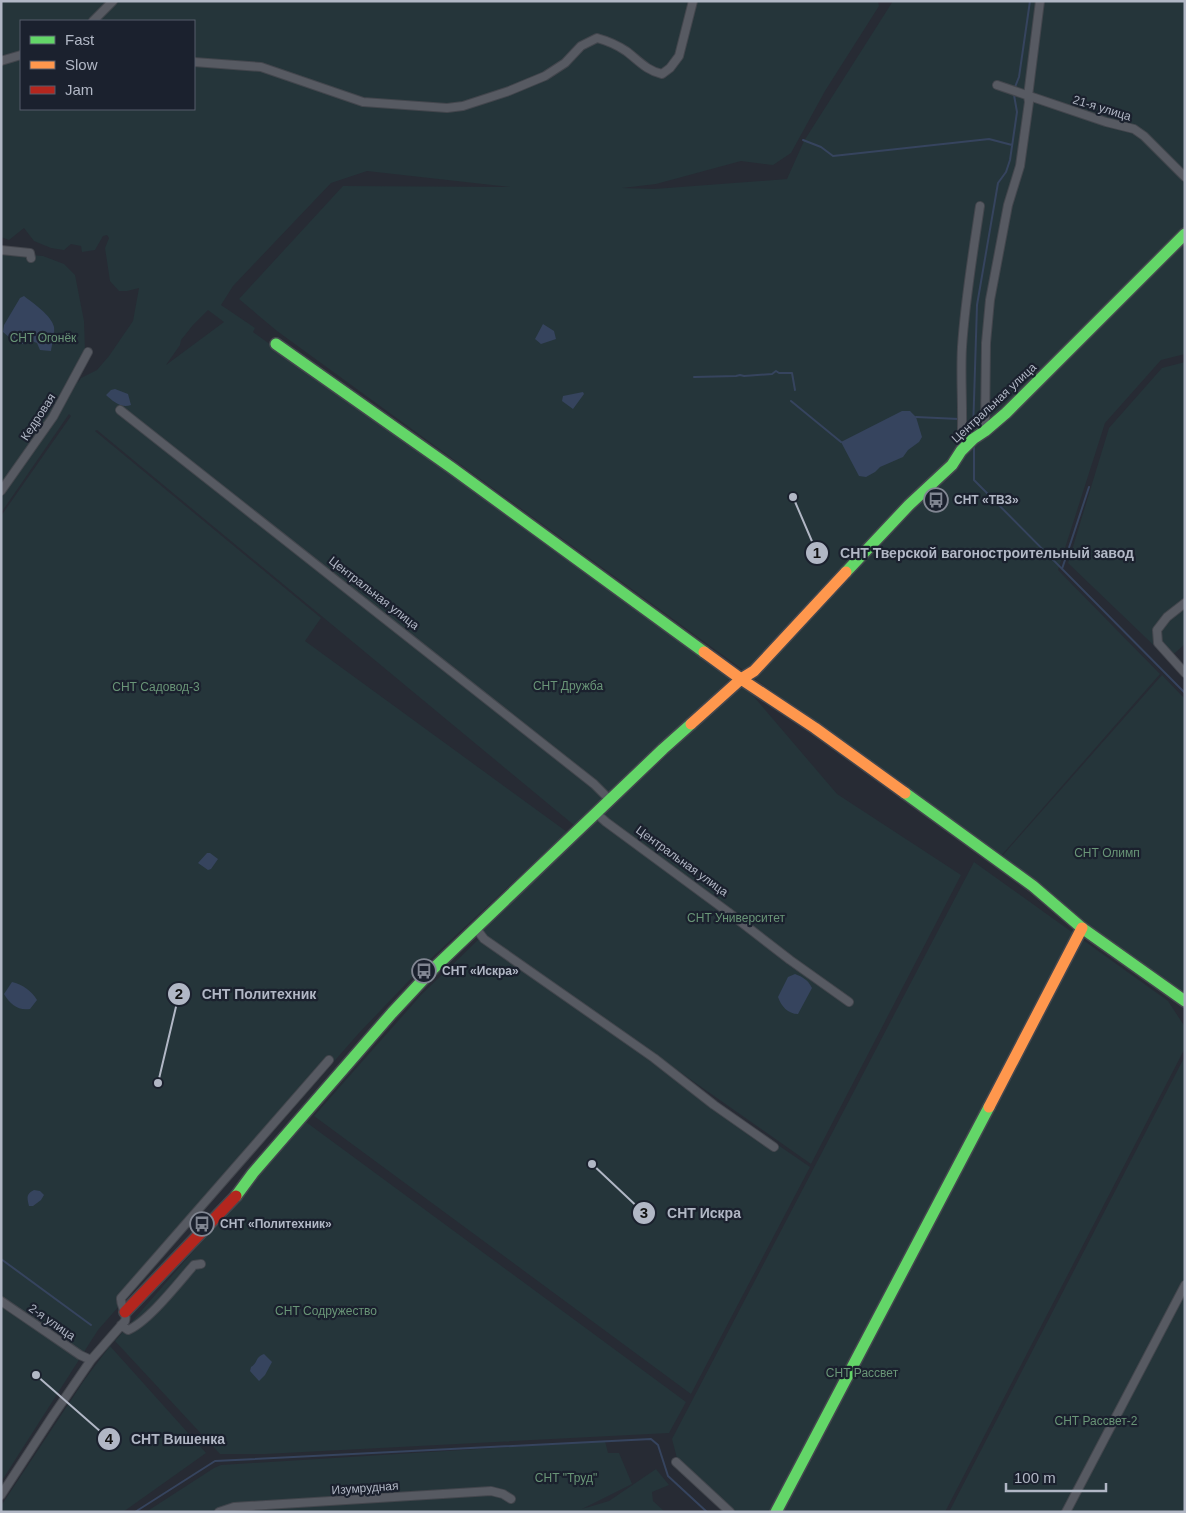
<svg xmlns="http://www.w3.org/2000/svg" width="1186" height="1513" viewBox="0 0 1186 1513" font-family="Helvetica,sans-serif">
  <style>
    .green { fill: #25353a; fill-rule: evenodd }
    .water { fill: #36445e }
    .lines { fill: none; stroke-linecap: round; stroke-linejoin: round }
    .stream { stroke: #36445e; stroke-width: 2 }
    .street-casing { stroke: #43464d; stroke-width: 10 }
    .fast-casing { stroke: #43464d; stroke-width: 14 }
    .slow-casing { stroke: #43464d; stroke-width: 14 }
    .jam-casing { stroke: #43464d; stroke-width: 14 }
    .street { stroke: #575a62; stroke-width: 8 }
    .fast { stroke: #63d668; stroke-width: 11 }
    .slow { stroke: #ff974d; stroke-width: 11 }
    .jam { stroke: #b3261e; stroke-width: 11 }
    .labels { text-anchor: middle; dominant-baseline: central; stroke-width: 4.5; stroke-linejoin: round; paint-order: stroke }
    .street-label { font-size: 12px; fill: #b1b7c5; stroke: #1b212e }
    .park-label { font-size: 12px; fill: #699577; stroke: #1b212e }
    .poi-label { font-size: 12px; font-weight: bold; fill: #b1b7c5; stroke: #1b212e; text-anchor: start }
    .leader { fill: none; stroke: #b1b7c5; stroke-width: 2 }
    .callout-dot { fill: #b1b7c5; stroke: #1b212e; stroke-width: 2 }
    .mark-label { font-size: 15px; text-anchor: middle; font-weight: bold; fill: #111 }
    .callout-label { font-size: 14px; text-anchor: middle; font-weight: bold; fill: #b1b7c5; stroke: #1b212e; stroke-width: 4.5; stroke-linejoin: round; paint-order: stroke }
  </style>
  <rect width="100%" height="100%" fill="#272b34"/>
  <path class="green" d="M1 1H878L879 6 825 91 791 153 773 165 741 161 656 184 622 188 654 189 787 179 804 141 893 1H1185V354L1161 360 1105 423 1058 570 1160 674 1000 857 277 331 239 299 343 186 510 187 367 171 331 183 233 286 221 305 255 328 253 332 732 677 575 826 97 430 95 431 321 618 305 641 567 832 424 965 359 1033 98 1330 1 1482V516L71 416 69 414 1 513V252L43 256 64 264 75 275 84 321 85 351 78 383 81 378 97 370 109 356 133 321 139 288 127 291H119L110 281 105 248 109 238 107 235 103 236 95 250 82 252 81 246 71 244 64 250 51 248 34 241 24 228 9 240 1 237ZM21 21H194V109H21ZM208 310 224 322 166 365 180 345 181 340 193 325Z
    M1185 362V644L1168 659 1068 563 1109 428 1162 368Z
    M1162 675 1185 699V1008L1174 998 996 863Z
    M743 684 837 794 961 875 811 1164 479 931Z
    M974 862 1168 1001 1185 1027V1048L945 1512H727L680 1470 672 1439Z
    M479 939 810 1167 691 1394 314 1116 421 995Z
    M1185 1056V1512H949Z
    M306 1122 686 1402 669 1433 265 1454H220L115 1341Z
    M110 1346 206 1453 123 1512H1V1506L85 1379Z
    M605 1441 608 1453H619L632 1484 582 1509 609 1501 656 1469 669 1485 652 1492 653 1501 665 1512H146L214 1468 221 1465Z"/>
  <path class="water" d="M24 296C33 303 52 316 54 327 55 334 52 344 51 351L40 350 37 343 29 340 24 344H17L3 332 4 325 20 298Z
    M543 324 554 331 556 339 541 344 535 339Z
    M115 389 128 394 131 405C121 409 113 401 106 395L111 390Z
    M583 392 584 394 573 409 562 401 563 396Z
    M902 411H910L916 417 922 437 919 442 908 450 903 457 880 467 875 472 866 477 859 476 841 442Z
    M207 853H210L218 859 211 869 208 870 198 863Z
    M795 974C803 977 808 980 812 988L798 1014C788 1014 781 1006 778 997L788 977Z
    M12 982C22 984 32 991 37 1000L30 1009C18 1011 10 1004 4 994Z
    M34 1190 40 1191 44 1195 41 1200 33 1206H29C27 1198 26 1194 34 1190Z
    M264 1354 272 1362 265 1375 259 1381 250 1371 251 1367C258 1363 255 1357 264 1354Z"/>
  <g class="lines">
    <path class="stream" d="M1015 87 1019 77 1030 1
      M803 140 821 147 833 156 989 139 1012 145
      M694 377 736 376 740 375 744 376 772 374 776 371 779 373H792L795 390
      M791 401 841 442
      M916 417 959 419
      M973 432 977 305 998 183 1006 172 1010 160 1017 112 1014 95
      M974 446V480L1185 693
      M1062 569 1089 487
      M1 1259 91 1325
      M135 1512 215 1461 651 1439 658 1445 668 1476 707 1512"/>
    <g class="street-casing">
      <path id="street" d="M93 21 113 1
        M1 61 21 55
        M194 62 261 67 363 102 447 108 463 106 509 91 545 76 565 63 581 46 597 38C608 41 617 45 626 51 638 60 647 71 662 74L670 68 679 56 693 1
        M997 85 1106 122 1134 129 1144 136 1185 177
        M1 250 30 253 31 258
        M120 410 594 784 610 800
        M985 431 986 343 990 300 1008 205 1020 166 1029 102 1028 96 1040 1
        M961 451C964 416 960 381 962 347 965 300 973 253 980 206
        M1 491 53 417 88 352
        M1185 603 1167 617 1157 630 1158 643 1185 673
        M596 813 606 822 728 912 790 960 849 1002
        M475 927 484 939 654 1058 714 1105 774 1147
        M1 1301 80 1355 91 1360
        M121 1325 128 1330C148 1322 179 1282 194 1265L201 1264
        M676 1462 730 1512
        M1 1495 52 1417 91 1360 125 1321C128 1312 120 1306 121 1298L329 1060
        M219 1512 234 1507 491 1491 503 1494 511 1499
        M1066 1512 1185 1285"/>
    </g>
    <g class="fast-casing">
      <path id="fast" d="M276 344 452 468 704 652
        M846 572 909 505 952 465 961 451 973 439 985 431 1006 413 1185 234
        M905 793 1033 886 1082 928 1185 1001
        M236 1196 253 1173 392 1013 434 968 663 749 691 724
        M776 1512 989 1107"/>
    </g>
    <g class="slow-casing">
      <path id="slow" d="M704 652 741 679 815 728 905 793
        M691 724 741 679 754 671 846 572
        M989 1107 1082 928"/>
    </g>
    <g class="jam-casing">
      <path id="jam" d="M125 1312 236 1196"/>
    </g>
    <use href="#street" class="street"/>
    <use href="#fast" class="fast"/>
    <use href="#slow" class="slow"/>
    <use href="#jam" class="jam"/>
  </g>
  <defs>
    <g id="bus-ring" transform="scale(1.25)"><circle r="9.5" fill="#1b212e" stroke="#818692" stroke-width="1.5"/><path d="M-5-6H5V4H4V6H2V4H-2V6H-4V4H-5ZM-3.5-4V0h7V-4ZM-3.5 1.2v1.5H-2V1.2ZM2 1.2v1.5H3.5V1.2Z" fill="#818692"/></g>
  </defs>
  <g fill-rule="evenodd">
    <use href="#bus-ring" x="936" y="500"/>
    <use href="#bus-ring" x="424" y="971"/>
    <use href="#bus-ring" x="202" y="1224"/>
  </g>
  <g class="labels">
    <g class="street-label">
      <text transform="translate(1102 108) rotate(17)">21-я улица</text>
      <text transform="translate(994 403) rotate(-43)">Центральная улица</text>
      <text transform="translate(38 417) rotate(-57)">Кедровая</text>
      <text transform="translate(374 593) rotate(38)">Центральная улица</text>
      <text transform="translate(682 861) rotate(36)">Центральная улица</text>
      <text transform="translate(52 1322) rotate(35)">2-я улица</text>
      <text transform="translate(365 1488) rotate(-4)">Изумрудная</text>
    </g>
    <g class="park-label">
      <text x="43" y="338">СНТ Огонёк</text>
      <text x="568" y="686">СНТ Дружба</text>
      <text x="156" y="687">СНТ Садовод-3</text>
      <text x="1107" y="853">СНТ Олимп</text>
      <text x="736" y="918">СНТ Университет</text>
      <text x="326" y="1311">СНТ Содружество</text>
      <text x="862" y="1373">СНТ Рассвет</text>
      <text x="1096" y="1421">СНТ Рассвет-2</text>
      <text x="566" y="1478">СНТ "Труд"</text>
    </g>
    <g class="poi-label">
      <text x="954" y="500">СНТ «ТВЗ»</text>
      <text x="442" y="971">СНТ «Искра»</text>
      <text x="220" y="1224">СНТ «Политехник»</text>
    </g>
  </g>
  <path class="leader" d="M793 497L817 553M158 1083L179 994M592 1164L644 1213M36 1375L109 1439"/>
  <g class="callout-dot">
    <circle cx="793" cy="497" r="5"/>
    <circle cx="158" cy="1083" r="5"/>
    <circle cx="592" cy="1164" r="5"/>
    <circle cx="36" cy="1375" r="5"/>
    <circle cx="817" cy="553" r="12"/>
    <circle cx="179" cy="994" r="12"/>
    <circle cx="644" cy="1213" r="12"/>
    <circle cx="109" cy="1439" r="12"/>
  </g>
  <g class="mark-label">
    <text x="817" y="558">1</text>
    <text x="179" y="999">2</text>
    <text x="644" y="1218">3</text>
    <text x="109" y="1444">4</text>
  </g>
  <g class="callout-label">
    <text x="987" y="558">СНТ Тверской вагоностроительный завод</text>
    <text x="259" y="999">СНТ Политехник</text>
    <text x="704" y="1218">СНТ Искра</text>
    <text x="178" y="1444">СНТ Вишенка</text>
  </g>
  <rect width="1186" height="1513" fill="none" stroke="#b1b7c5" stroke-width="5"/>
  <rect x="20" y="20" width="175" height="90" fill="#1b212e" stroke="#575d6a"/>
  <rect x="30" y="36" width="25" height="8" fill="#63d668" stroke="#575d6a"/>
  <text x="65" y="45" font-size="15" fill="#b1b7c5">Fast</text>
  <rect x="30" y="61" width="25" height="8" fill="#ff974d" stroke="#575d6a"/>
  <text x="65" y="70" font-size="15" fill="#b1b7c5">Slow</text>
  <rect x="30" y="86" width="25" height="8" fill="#b3261e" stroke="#575d6a"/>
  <text x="65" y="95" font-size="15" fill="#b1b7c5">Jam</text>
  <path d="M1006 1483v8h100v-8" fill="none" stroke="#b1b7c5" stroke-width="2.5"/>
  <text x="1014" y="1483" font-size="15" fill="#b1b7c5" stroke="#1b212e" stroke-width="4" paint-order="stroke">100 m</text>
</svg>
